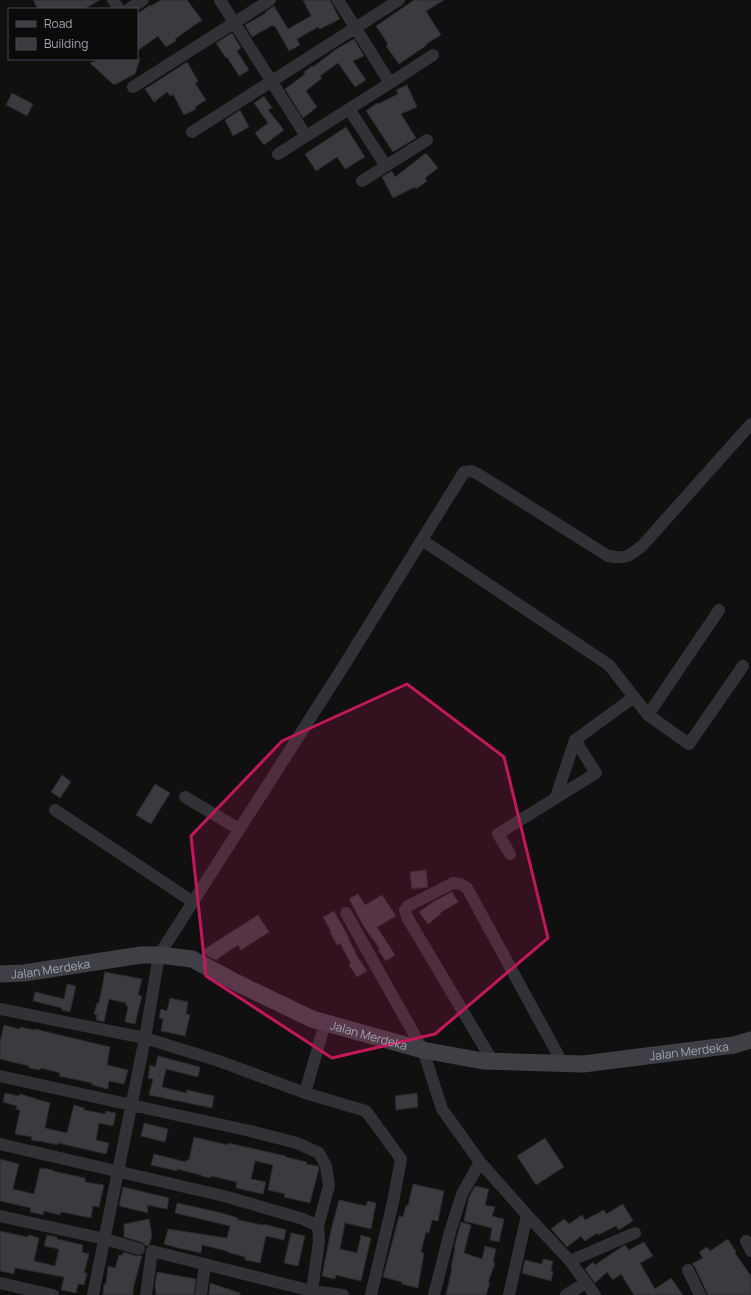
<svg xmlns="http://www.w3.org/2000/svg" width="751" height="1295" viewBox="0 0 751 1295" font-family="Manrope,sans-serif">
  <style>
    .building { fill: #3a3b3e; stroke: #2a2a2d }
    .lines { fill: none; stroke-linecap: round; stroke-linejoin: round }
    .street { stroke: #313236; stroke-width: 12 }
    .secondary { stroke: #3f4046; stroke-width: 17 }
    .marked { fill: #c2185b; fill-opacity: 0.2; stroke: #c2185b; stroke-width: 3; stroke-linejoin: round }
    .labels { text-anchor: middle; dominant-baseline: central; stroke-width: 4; stroke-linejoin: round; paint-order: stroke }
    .street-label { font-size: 12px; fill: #a1a6b2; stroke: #0b0b0c }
  </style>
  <rect width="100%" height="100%" fill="#101011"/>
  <path class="building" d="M33 0H100L84 9H38Z
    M161 0H187L202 20 175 39 176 41 166 47 158 36 137 51V14L150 5 151 6Z
    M303 0H330L340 19 320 29 318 27 297 39 300 45 289 51 275 26 274 27 273 25 252 37 245 25 266 13 265 12 274 6 288 29 311 16Z
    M414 0H444L426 11 441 35 426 44 427 45 399 64 386 46 388 44 376 26Z
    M232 33 241 48 237 51 249 70 239 76 227 57 226 58 216 43Z
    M354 39 364 56 353 61 366 80 355 87 338 63 320 76 322 78 306 91 317 107 303 118 285 89 305 74 304 72 312 66 313 67 335 50Z
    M100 59H140L135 74 114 85 90 63Z
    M187 62 198 81 195 83 206 100 195 107 196 109 184 115 173 94 170 96 167 92 154 102 145 89Z
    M407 85 417 107 401 114 416 138 393 152 366 111 377 103 378 104 398 94 396 90Z
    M12 93 33 104 27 116 6 105Z
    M264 96 272 108 268 110 284 130 264 145 255 133 268 123 254 103Z
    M240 110 249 127 233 136 225 120Z
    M346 127 365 157 345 169 337 157 316 171 305 154Z
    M426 153 438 168 425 178 427 181 416 189 415 187 393 198 382 177 392 171 395 177Z
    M62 775 71 782 60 798 51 792Z
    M155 784 170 793 151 824 136 815Z
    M426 870 428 887 412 889 410 872Z
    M452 892 458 902 440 913 441 914 428 924 419 912 433 902Z
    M358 894 365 905 382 895 396 916 377 927 395 955 386 961 378 950 380 949 364 927 349 899Z
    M334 911 349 938H348L356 953H355L367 971 357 977 349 965 351 964 340 943 337 945 330 932 331 931 323 917Z
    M258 915 269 932 241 950 238 945 216 960 207 956 203 950Z
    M105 972 142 979 138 995 142 996 135 1024 125 1022 128 1006H126V1003L109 999 104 1022 96 1020 97 1015 94 1014 97 1003H99Z
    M67 984 76 986 70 1012 62 1010V1008L33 1001 35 992 64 999Z
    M170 998 188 1002 186 1014 190 1015 185 1036 161 1031 163 1019 159 1018 161 1009 167 1011Z
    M4 1025 19 1029 20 1027 35 1030V1029L110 1047 107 1065 128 1070 124 1084 109 1081 108 1089 92 1085V1083L59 1076 60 1073 41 1068 40 1070 29 1068V1066L0 1059V1042Z
    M158 1056 200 1067 198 1077 166 1069 162 1087 186 1093 187 1090 214 1096 212 1108 149 1095 153 1079 148 1078 150 1065 155 1067Z
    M5 1093 19 1096 20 1094 50 1103 45 1128 67 1133 74 1105 84 1108V1110L105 1114 106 1111 116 1113 113 1126 99 1123 96 1140 109 1143 106 1154 58 1143V1145L44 1142 31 1140 32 1137 15 1134 20 1110 16 1109 17 1106 3 1102Z
    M417 1093 418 1107 396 1110 395 1096Z
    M144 1123 168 1129 165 1142 141 1136Z
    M194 1137 228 1145V1143L286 1156V1157L307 1162 306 1164 318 1166 319 1168 310 1203 284 1197 285 1194 268 1190 273 1165 255 1161 251 1179 266 1182 263 1194 236 1188 237 1182 211 1176 210 1178 201 1176V1175L177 1169V1171L151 1165 154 1154 186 1162V1160H189Z
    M545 1138 564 1167 536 1185 517 1156Z
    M0 1159 19 1164 13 1189 34 1194 40 1168 42 1169 43 1168 53 1170V1171L85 1178V1182L104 1185 99 1207 93 1206 91 1218 61 1212 60 1215 44 1211 43 1215 30 1212 31 1208 0 1201Z
    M413 1184 444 1191 438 1221 432 1220 429 1233 426 1232 421 1252 424 1253 418 1288 402 1284V1282L383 1277 399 1216 403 1217 406 1205 408 1206Z
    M475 1186 489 1189 485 1205 495 1207 492 1216 504 1219 499 1242 490 1240 492 1228 464 1221 469 1197Z
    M123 1187 169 1198 167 1209 147 1205 148 1213 119 1206Z
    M339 1200 366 1206 368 1201 376 1203 371 1229 345 1223 340 1249 357 1253 361 1235 371 1238 361 1281 336 1275 335 1279 322 1276 331 1230Z
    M177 1203 222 1213 238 1218V1220L263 1225 264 1224 286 1230 284 1240 266 1236 260 1263 245 1260V1257L227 1252V1251L202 1245 201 1253 178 1248 164 1244 168 1229 227 1238 230 1226 175 1213Z
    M623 1204 633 1221 619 1230 616 1226 598 1235 597 1233 585 1241 581 1236 567 1247 551 1229 564 1219 569 1224 582 1215 585 1220 604 1210 606 1214Z
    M149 1219 152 1236 149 1245 146 1246 141 1242 124 1237V1224Z
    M461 1222 471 1225 464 1253 482 1259 485 1246 496 1249 493 1262 495 1263 488 1283H490L486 1295H446L452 1268 451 1267 455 1248H454Z
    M0 1231 28 1237 29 1235 39 1238 34 1261 55 1266 59 1249 44 1246 47 1235 57 1237V1239L83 1245 82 1252 89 1254 84 1273H87L84 1285 78 1284 76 1293 61 1290 64 1277 15 1268 14 1274 0 1271Z
    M291 1233 305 1236 298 1266 284 1263Z
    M728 1239 736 1252 735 1253 751 1276V1295H708L695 1267 692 1264 703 1258 699 1252 707 1247 710 1251Z
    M644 1242 653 1256 640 1263 655 1289 671 1278 683 1295H634L621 1274 613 1280 607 1272 595 1283 585 1269 593 1262 595 1265 620 1248 625 1245 629 1250Z
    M123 1252 137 1256H142L134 1285 133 1295H103L104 1284H106L108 1266 115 1268 119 1255H123Z
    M543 1259 553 1261 551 1271 553 1272 551 1281 522 1273 525 1260 542 1264Z
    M157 1272 196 1279 194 1295H156L155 1285Z
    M210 1283 240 1293V1295H209Z"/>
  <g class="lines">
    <path class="street" d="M113 0 119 9
      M220 0 306 136
      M129 9 143 0
      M390 83 433 55
      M133 87 270 0
      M349 109 386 166
      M192 132 399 0
      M278 154 390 83 338 0
      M362 181 427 140
      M422 540 609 665 648 715 689 744 743 666
      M648 715 719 610
      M185 797 239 829
      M556 797 575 740
      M55 810 193 902
      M510 854 498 834 596 773 575 740 634 697
      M346 913 423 1050 442 1109 480 1162 527 1215 570 1261 595 1295
      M0 1009 145 1038 219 1061 305 1093 366 1111 401 1159 393 1202 371 1295
      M493 1062 407 917 405 910 408 906 453 883 460 884 467 888 563 1064
      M0 1076 250 1131 297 1143 319 1153 326 1166 329 1186 318 1226
      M305 1093 325 1023
      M0 1144 224 1196 303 1219 318 1226 319 1241 312 1291
      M0 1216 105 1239 139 1249
      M746 1241 751 1251
      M570 1261 635 1233
      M688 1270 700 1295
      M0 1283 53 1295
      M93 1295 145 1038 159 955 343 667 464 472 471 471 478 474 608 556C626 559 628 557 642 546L751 424
      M146 1295 152 1251 312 1291 343 1295
      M201 1295 205 1264
      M434 1295 450 1232 462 1194 480 1162
      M509 1295 527 1215
      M566 1295 586 1283"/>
    <path class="secondary" id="s1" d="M0 974 24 973 141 955H159L192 959 237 983 312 1019 423 1050 483 1061 583 1064 734 1045 751 1040"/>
  </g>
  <path class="marked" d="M407 684 504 757 548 938 435 1034 332 1058 206 976 191 836 282 741Z"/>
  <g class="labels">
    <g class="street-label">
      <text stroke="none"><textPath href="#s1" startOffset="51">Jalan Merdeka</textPath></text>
      <text stroke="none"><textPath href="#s1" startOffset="387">Jalan Merdeka</textPath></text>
      <text stroke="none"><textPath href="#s1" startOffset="711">Jalan Merdeka</textPath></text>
    </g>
  </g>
  <rect x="8" y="8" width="130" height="52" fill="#0b0b0c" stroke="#47494e"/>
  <rect x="16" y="21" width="20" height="6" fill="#3f4046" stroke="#47494e"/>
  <text x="44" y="28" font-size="12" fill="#a1a6b2">Road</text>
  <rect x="16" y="38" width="20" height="12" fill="#3a3b3e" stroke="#47494e"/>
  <text x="44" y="48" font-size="12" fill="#a1a6b2">Building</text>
</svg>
